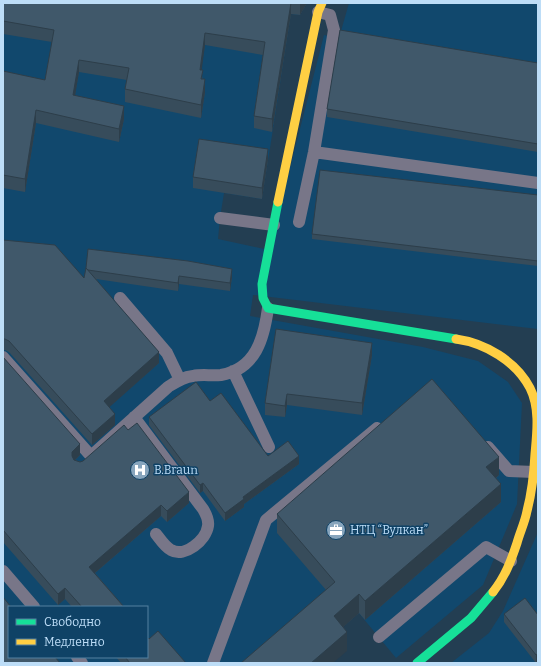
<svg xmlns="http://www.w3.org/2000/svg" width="541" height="666" viewBox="0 0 541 666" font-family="Bitter,serif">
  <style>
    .built { fill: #11486d; fill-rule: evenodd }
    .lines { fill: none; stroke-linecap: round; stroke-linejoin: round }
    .lane { stroke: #787688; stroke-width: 12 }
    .fast { stroke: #16e098; stroke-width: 9 }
    .slow { stroke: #ffcf43; stroke-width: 9 }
    .wall { fill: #374c5b }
    .shaded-wall { fill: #2d3e4a }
    .building { fill: #40586a; stroke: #2d3e4a }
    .labels { text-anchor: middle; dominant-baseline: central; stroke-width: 3; stroke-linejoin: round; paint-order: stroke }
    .poi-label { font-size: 12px; fill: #bdddf7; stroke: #0f4266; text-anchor: start }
  </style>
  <rect width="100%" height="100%" fill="#233e52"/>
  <path class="built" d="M3 3H307L300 15 291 14 262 199 224 193 220 218 218 239 269 250 324 35 339 38 349 3H538V329L253 295 250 316 423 347 478 361 508 382 522 403 517 504 483 585 396 658 358 612 334 635 333 663H3ZM9 607H147V657H9Z
    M538 532V663H451L489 633 503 611Z"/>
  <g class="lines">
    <path class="lane" d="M314 152 538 183
      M220 218 274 225
      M299 222 314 152 334 30 330 15 318 12
      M120 298 167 353 180 380
      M3 357 91 456 168 387C176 382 183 377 193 376 202 374 211 376 221 375 256 369 264 338 268 308
      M233 371 269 447
      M134 417 203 509C206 514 209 520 208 526 206 540 185 558 171 550 165 547 160 539 156 534
      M488 447 509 471 534 472
      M3 571 34 607
      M379 637 486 547 511 561
      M77 657 82 663
      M213 663 266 520 377 428"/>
    <path class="fast" d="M278 202 262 284 263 298 268 308 456 339
      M417 663 471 618 493 592"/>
    <path class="slow" d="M278 202 318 12 322 3
      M456 339C485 343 516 361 530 388 540 408 537 432 535 454 534 473 532 492 527 511 525 522 520 532 517 543 511 561 505 577 493 592"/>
  </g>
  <path class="wall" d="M3 3H307L300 15 291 14 272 132 254 128V116L263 55 205 45 201 70 205 92 201 118 125 102V89L127 80 79 72 75 95 124 119 119 142 36 123 25 192 3 188V71L45 80 52 42 3 34Z
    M538 63V152L327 117V109Z
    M268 160 262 199 193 188V177Z
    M538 195V266L312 239V234Z
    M3 240 84 278 86 268 232 277 230 291 179 284 178 291 96 279 159 363 109 407 115 425 92 445 9 352 5 350H3Z
    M372 355 362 415 287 405 285 417 265 415V403Z
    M3 357 80 455 75 460 189 503 167 522 161 516 95 573 124 607H72L65 599 58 605 3 542Z
    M210 401 268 456 299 464 244 504V507L225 521 203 491 200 493 149 425V417Z
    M499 475 496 478 501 502 365 620 359 613 343 627 347 651 326 590 277 533V514Z
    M504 614 538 615V662L537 663H536L504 622Z
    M149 639 186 663H121L116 657H147Z"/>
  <path class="shaded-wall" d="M291 3V14L272 132V119Z
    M300 3H307L300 15Z
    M205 33V45L200 83V70Z
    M79 60V72L73 108V95Z
    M205 79V92L201 118V105Z
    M124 106V119L119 142V129Z
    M36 110V123L25 192V179Z
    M268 149V160L262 199V188Z
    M232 269V277L230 291V283Z
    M179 276V284L178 291V283Z
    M372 343V355L362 415V403Z
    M159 352V363L104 412V401Z
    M287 394V405L285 417V406Z
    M115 414V425L92 445V434Z
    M80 444V455L72 463V452Z
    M299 456V464L244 504V507L225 521V513L243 497Z
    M499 457V475L486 486V467Z
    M203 483V491L200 493V485Z
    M501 484V502L365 620V601Z
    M189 492V503L167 522V511Z
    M161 505V516L89 578V567Z
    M65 588V599L58 605V594Z
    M359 594V613L334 635V616Z
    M347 632V651L333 663H311Z
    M538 654V662L536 663V655Z"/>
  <path class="building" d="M3 3H291L272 119 254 116 265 42 205 33 200 70H203L201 79H205L201 105 125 89 129 68 79 60 73 95 124 106 119 129 36 110 25 179 3 175V71L45 80 54 30 3 21Z
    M340 30 538 63V144L327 109Z
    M199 139 268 149 262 188 193 177Z
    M320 170 538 195V261L312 234Z
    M3 240 55 245 84 278 86 268 159 352 104 401 115 414 92 434 9 341 5 339H3Z
    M88 249 188 261 232 269 230 283 179 276 178 283 88 270 86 268Z
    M276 329 372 343 362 403 287 394 285 406 265 403Z
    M3 357 80 444 72 452V456L74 460 80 462 83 461 124 425 128 430 137 423 189 492 167 511 161 505 89 567 124 607H82L65 588 58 594 3 530Z
    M432 379 499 457 486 467 501 484 365 601 359 594 334 616 347 632 311 663H241L335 582 277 514Z
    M196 382 210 401 221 393 268 456 288 441 299 456 243 497 244 499 225 513 203 483 200 485 149 417Z
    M3 597 11 607H9V657H55L60 663H3Z
    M525 598 538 615V654L536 655 504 614Z
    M158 631 186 663H130L125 657H147V637L149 639Z"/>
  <defs>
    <g id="hospital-disc" transform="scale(1)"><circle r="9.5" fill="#87a5bd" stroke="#0f4266"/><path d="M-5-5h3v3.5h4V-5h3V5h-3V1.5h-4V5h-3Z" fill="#fff"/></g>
    <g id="office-disc" transform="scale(1)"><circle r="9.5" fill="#87a5bd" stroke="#0f4266"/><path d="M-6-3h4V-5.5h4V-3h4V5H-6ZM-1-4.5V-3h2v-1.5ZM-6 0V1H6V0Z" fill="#fff"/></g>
  </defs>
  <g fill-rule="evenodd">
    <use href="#hospital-disc" x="140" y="470"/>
    <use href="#office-disc" x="336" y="530"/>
  </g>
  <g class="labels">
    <g class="poi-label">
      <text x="154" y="470">B.Braun</text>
      <text x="350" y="530">НТЦ “Вулкан”</text>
    </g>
  </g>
  <rect width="541" height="666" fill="none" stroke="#bdddf7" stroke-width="8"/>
  <rect x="8" y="606" width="140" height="52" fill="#0f4266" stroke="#5580a0"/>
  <rect x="16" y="619" width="20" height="6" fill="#16e098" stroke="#5580a0"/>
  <text x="44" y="626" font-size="12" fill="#bdddf7">Свободно</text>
  <rect x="16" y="639" width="20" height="6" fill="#ffcf43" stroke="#5580a0"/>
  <text x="44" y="646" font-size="12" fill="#bdddf7">Медленно</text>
</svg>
